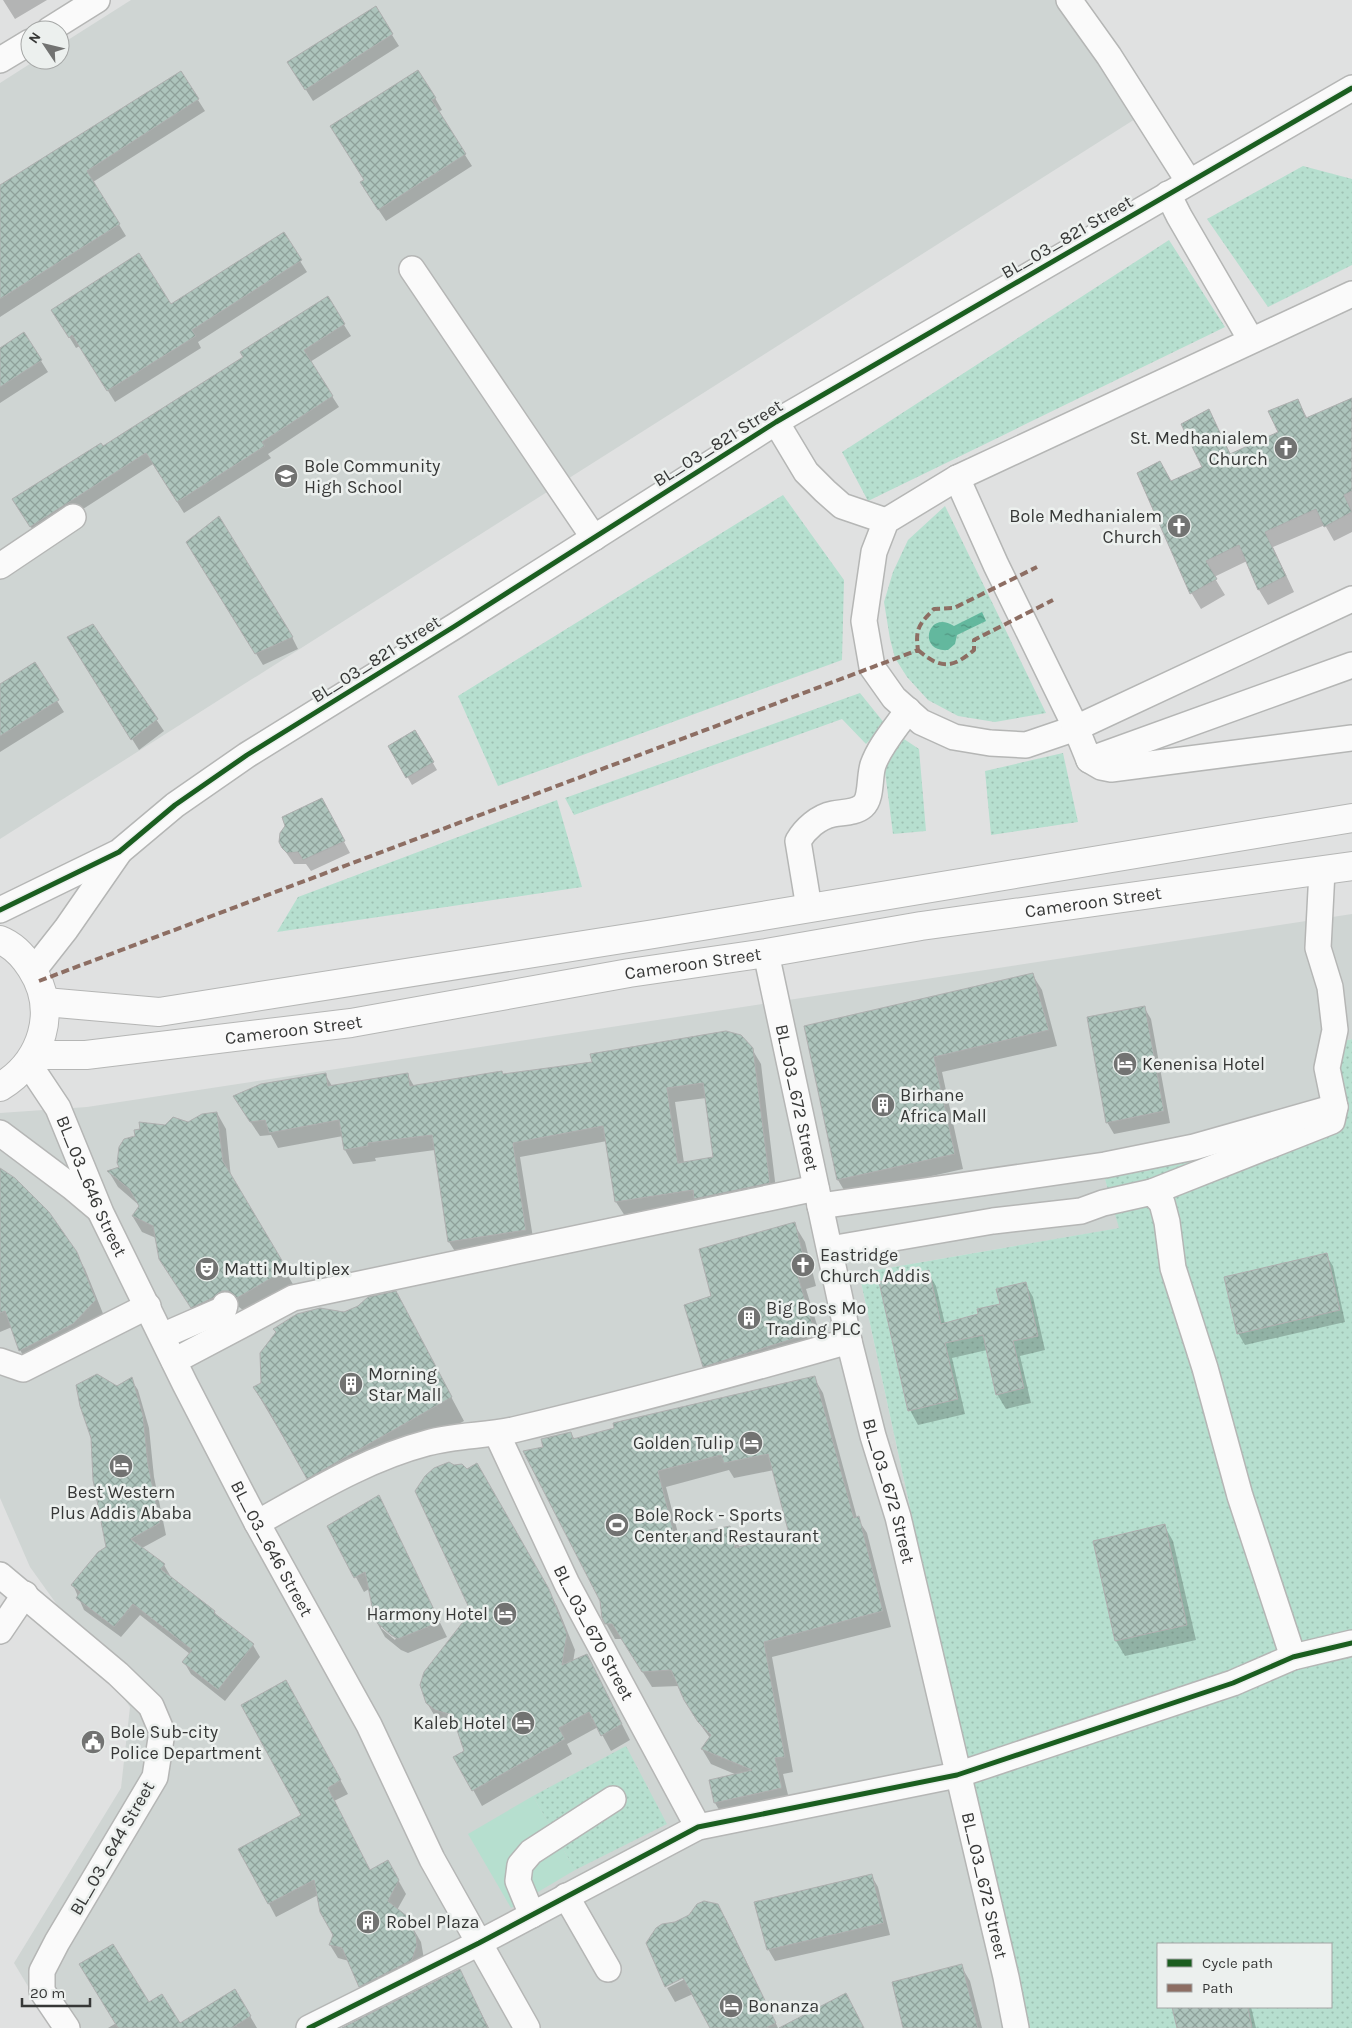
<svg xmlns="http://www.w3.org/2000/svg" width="1352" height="2028" viewBox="0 0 1352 2028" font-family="Karla,sans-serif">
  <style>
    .built { fill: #cfd5d3 }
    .grass { fill: url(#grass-dots); fill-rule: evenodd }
    .park { fill: #b6dfcf }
    .water { fill: url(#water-ripples) }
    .shadow { fill: #0003; fill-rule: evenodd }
    .building { fill: url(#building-cross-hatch); stroke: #aeafaf; fill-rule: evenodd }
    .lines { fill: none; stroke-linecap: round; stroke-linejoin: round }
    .minor-casing { stroke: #b5b6b5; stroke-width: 28 }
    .major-casing { stroke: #b5b6b5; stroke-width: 30 }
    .minor { stroke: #fafafa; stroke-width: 25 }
    .major { stroke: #fafafa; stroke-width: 28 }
    .quiet { stroke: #8d6e63; stroke-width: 4; stroke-dasharray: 8 4; stroke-linecap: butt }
    .cycleway-casing { stroke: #ecf0ee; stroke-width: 8 }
    .cycleway { stroke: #1b5e20; stroke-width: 5 }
    .labels { text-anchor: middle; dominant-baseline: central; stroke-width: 5; stroke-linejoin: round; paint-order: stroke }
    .street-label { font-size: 18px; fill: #373837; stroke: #ecf0ee }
    .poi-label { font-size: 18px; fill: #373837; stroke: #ecf0ee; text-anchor: start }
  </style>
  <defs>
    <pattern id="grass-dots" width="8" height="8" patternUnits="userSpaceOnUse" patternTransform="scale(1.25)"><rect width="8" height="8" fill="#b6dfcf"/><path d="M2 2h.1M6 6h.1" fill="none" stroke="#9dc0b2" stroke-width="1.8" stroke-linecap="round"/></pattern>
    <pattern id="water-ripples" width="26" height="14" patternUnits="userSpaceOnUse" patternTransform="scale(1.25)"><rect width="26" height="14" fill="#63b89e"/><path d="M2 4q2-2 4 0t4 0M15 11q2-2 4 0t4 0" fill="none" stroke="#529782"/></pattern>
    <pattern id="building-cross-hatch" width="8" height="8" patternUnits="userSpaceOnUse" patternTransform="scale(1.25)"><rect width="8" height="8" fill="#adc4bc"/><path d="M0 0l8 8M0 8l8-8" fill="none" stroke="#8ea09a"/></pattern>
  </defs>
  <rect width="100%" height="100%" fill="#e0e1e1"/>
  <path class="built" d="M131 0H1067L1143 114 0 839V83L36 60H60V45Z
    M1352 914V1039L1335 1043 1347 1122 1104 1176 1120 1228 859 1273 1023 2028H53L14 1963 121 1788 130 1707 30 1567 0 1498V1113L87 1107Z"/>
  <path class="grass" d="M1303 166 1352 179V265L1268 307 1207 219Z
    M1169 240 1225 327 868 501 842 452Z
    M783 495 844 580 842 660 498 786 458 696Z
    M945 506 1046 713 995 722 958 716 928 700 907 677 895 658 890 639 884 602 893 572 908 540Z
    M860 693 885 724 866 744 842 719 574 815 565 798Z
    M904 739 919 749 926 831 893 834 884 764Z
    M1063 753 1078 822 991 835 985 771Z
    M557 800 582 887 277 932 298 897Z
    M1352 1039V2028H1023L859 1273 1119 1228 1104 1176 1346 1122 1335 1043ZM1158 1944H1331V2007H1158Z
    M626 1746 667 1824 575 1870 533 1796Z"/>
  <path class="park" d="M533 1796 575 1870 511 1908 468 1834Z"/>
  <path class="water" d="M982 612 986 621 957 635 955 644 948 650C917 653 927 609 954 626Z"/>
  <path class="shadow" d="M3 0H47L15 19Z
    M375 8 399 46 313 101 296 74Z
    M435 98 442 110 438 112 472 166 386 221 368 194 365 180 338 138Z
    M198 100 205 111 93 182 126 236 0 317V186Z
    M283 234 307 272 198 342 201 348 115 402 80 346 76 348 60 322 171 306Z
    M327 298 351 336 310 362 339 407 268 454 271 458 184 513 153 464 38 538 20 510 103 448 244 358Z
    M24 334 48 372 0 403V349Z
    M1352 399V532L1334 541 1325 525 1273 547 1294 592 1268 605 1259 590 1247 561 1214 577 1225 595 1201 609 1192 594 1138 474 1171 483 1204 468 1209 411 1231 455 1280 432 1297 400 1308 419Z
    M195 554 292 637 298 649 263 665Z
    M92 625 164 731 139 750 75 649Z
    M0 685 57 701 64 712 0 752Z
    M415 732 437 770 412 785 390 746Z
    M328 812 350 853 311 871 306 864H294L283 848Z
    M1032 974 1042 990 1057 1046 942 1072 963 1169 847 1195 838 1180 805 1027Z
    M1144 1007 1151 1019 1170 1123 1114 1134 1107 1122Z
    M752 1049 761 1064 777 1198 625 1216 616 1202 607 1141 520 1157 534 1244 458 1256 449 1242 435 1150 375 1158 376 1161 353 1164 345 1150 343 1136 278 1148 271 1135 260 1136 243 1111 325 1074 332 1086 407 1074 414 1086ZM706 1098 714 1158 684 1163 675 1102Z
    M217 1113 226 1129 231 1178 294 1286 247 1313 239 1307 231 1306 201 1323 160 1259 156 1238 142 1232 133 1217 140 1206 118 1187 109 1172 121 1168 166 1126 188 1123Z
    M0 1170 76 1253 85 1269 104 1316 29 1366 20 1350 12 1327 0 1332Z
    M794 1224 805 1242 816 1286 806 1289 825 1351 715 1385 704 1366 713 1297Z
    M1326 1255 1333 1266 1345 1322 1245 1345 1238 1333Z
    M928 1272 936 1286 945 1324 980 1315 1001 1305 1025 1283 1033 1297 1045 1350 1020 1356 1031 1403 1006 1409 997 1394 987 1350 952 1358 965 1414 918 1425 910 1410Z
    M345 1314 408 1316 464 1421 321 1501 254 1388 262 1383Z
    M814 1378 823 1393 857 1518 867 1533 891 1627 772 1657 793 1772 783 1774 790 1803 724 1818 715 1803 737 1775 711 1764 702 1749 710 1738 694 1716 679 1686 652 1687 622 1639H615L603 1618 601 1601 544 1448 571 1433 575 1440ZM729 1470 734 1478 774 1470 790 1535 740 1548 730 1528 679 1537 666 1487Z
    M131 1379 138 1390 149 1428 154 1477 166 1535 142 1548 164 1565 171 1577 214 1611 218 1618 253 1645 260 1657 225 1701 191 1674 184 1662 190 1654 140 1615 121 1637 84 1610 73 1585 107 1547 117 1388Z
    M476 1465 557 1606 575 1650 573 1662 587 1655 630 1740 611 1751 598 1727 567 1744 572 1754 482 1806 455 1757 466 1751 458 1729 444 1725 436 1718 427 1703 472 1612 416 1491 467 1471Z
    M379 1497 447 1637 408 1653 401 1650 385 1637 376 1621 369 1589 364 1592 328 1526ZM381 1625 396 1638 395 1640 381 1628Z
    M1164 1525 1173 1541 1196 1640 1125 1656 1116 1641 1094 1542Z
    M293 1694 348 1794 334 1801 370 1872 388 1862 406 1894 397 1910 407 1918 421 1942 424 1959 368 1999 349 1961 338 1958 330 1945 334 1935 318 1895 276 1917 240 1849 303 1816Z
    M871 1875 878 1887 890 1935 775 1961 768 1949Z
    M717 1905 727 1921 778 2028H711L693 1994 675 2002 667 1988 689 1977 676 1924Z
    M961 1966 970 1981 982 2028H905Z
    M459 1970 489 2028H345Z
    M235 1991 257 2028H108L148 2004 179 2024Z
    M1173 2007H1251L1256 2028H1178Z"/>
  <path class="building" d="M376 6 393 34 305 90 287 62Z
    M418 70 436 98 432 100 466 154 378 210 360 182 364 180 330 126Z
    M181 71 199 99 87 171 120 224 0 299V185Z
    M284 232 302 260 192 330 196 336 107 391 72 335 69 338 51 310 139 253 171 304Z
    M328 296 345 324 304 350 333 396 262 442 265 446 177 502 146 453 30 527 12 499 101 443 103 446 243 357 240 352Z
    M24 332 42 360 0 387V348Z
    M1352 398V491L1344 495 1352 512 1324 527 1316 509 1265 532 1286 576 1258 590 1239 545 1206 561 1217 579 1190 594 1137 473 1160 461 1171 481 1202 467 1181 424 1209 409 1230 454 1278 432 1268 411 1298 399 1306 418Z
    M219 516 293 637 255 654 186 542Z
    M93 624 158 719 131 740 67 637Z
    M35 662 59 700 0 736V684Z
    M415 730 434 762 406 778 388 746Z
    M322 798 345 841 303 860 298 852 287 853 282 848 279 842 280 833 285 826 282 817Z
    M1033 973 1049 1030 934 1057 955 1154 837 1180 804 1026Z
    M1145 1006 1164 1111 1106 1123 1087 1017Z
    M726 1031 741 1035 753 1048 770 1183 694 1199 693 1190 615 1202 603 1126 513 1143 526 1230 448 1242 432 1135 368 1143V1146L344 1150 339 1120 269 1133 265 1120 250 1122 233 1096 261 1084 326 1073 328 1086 408 1073 410 1086 502 1071 503 1074 592 1062 590 1054ZM703 1083 713 1157 678 1163 667 1088Z
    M217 1112 223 1161 287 1269 237 1298 229 1291H222L213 1298 191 1308 159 1259 153 1226 132 1216 139 1206 129 1189 107 1171 119 1167 117 1163 119 1147 124 1139 135 1136 134 1130 140 1129 139 1122 165 1125 173 1117 188 1122 202 1114Z
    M0 1168 15 1178 49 1212 77 1252 96 1300 73 1324 19 1351 5 1311 0 1313Z
    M795 1222 806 1267 796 1270 815 1332 703 1367 684 1305 711 1296 699 1249Z
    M1327 1253 1340 1310 1237 1334 1224 1277Z
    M929 1270 941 1324 978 1314 977 1309 1000 1304 996 1289 1026 1282 1038 1336 1013 1341 1024 1388 996 1395 983 1335 945 1343 958 1399 908 1411 879 1282Z
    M396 1291 452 1397 307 1479 266 1406 253 1387 261 1383 260 1353 276 1332 273 1329 297 1314 320 1308 344 1312 358 1306 368 1297Z
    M97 1374 117 1386 132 1377 143 1415 148 1464 160 1523 131 1539 165 1564 161 1569 215 1611 214 1613 254 1644 218 1690 182 1662 192 1650 133 1604 114 1627 76 1598 80 1592 71 1585 98 1552 106 1547 93 1480 91 1438 80 1406 76 1385Z
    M815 1376 854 1518 859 1516 883 1611 764 1642 785 1757 775 1758 782 1788 714 1803 709 1780 752 1770 701 1749 711 1735 698 1722 684 1700 671 1670 642 1672 612 1624H605L602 1618 600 1601 523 1451 543 1447 541 1439 571 1432 573 1439 614 1428 613 1423ZM768 1454 789 1534 735 1548 730 1526 675 1537 658 1471 721 1455 724 1463Z
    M449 1462 454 1465 462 1464 467 1469 477 1463 549 1589 567 1634 562 1665 587 1654 622 1724 601 1736 589 1712 559 1728 565 1739 472 1791 453 1757 464 1751 452 1715 435 1710 426 1703 420 1685 424 1672 473 1609 470 1610 415 1491 425 1476 434 1468Z
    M379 1495 440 1622 398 1639 391 1635 375 1621 365 1572 354 1578 327 1526Z
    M1165 1524 1187 1625 1115 1641 1093 1541Z
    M286 1680 341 1780 328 1788 370 1870 388 1860 399 1880 388 1901 408 1917 416 1936 417 1945 412 1960 359 1987 342 1948 329 1945 333 1935 320 1912 314 1880 268 1904 238 1849 301 1815 241 1705Z
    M872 1874 884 1923 767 1950 754 1902Z
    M704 1901 718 1904 776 2023 766 2028H710L683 1978 665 1987 646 1943 656 1928 662 1924 675 1922 689 1915 697 1904Z
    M113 1944 149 2002 162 1994 180 2023 235 1989 251 2016 232 2028H118L79 1964Z
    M962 1964 978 2028H903L892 1982Z
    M460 1969 488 2028H342L371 2013Z
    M846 1993 864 2028H779Z
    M1172 2007H1248L1252 2028H1177Z"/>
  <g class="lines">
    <g class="minor-casing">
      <g id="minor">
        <path d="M1069 0 1109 56 1189 182"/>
        <path d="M49 30 97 0"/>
        <path d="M0 60 30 42"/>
        <path d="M1168 194 1179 216 1251 340"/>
        <path d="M412 269 594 538"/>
        <path d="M1352 294 957 478 886 521 874 552 864 621 872 667 894 698 921 722 954 737 990 743 1026 745 1076 728 1352 599"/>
        <path d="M776 422 806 472 825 491 842 506 886 521"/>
        <path d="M957 478 996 565 1076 728 1089 760 1101 767 1111 769 1352 738"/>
        <path d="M0 566 73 517"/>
        <path d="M1089 760 1352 665"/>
        <path d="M809 908 798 841C805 829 818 817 833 814 843 812 855 813 863 806 872 798 869 777 873 765 880 745 896 728 908 710"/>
        <path d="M0 910 119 852 175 805 247 755 455 626 776 422 1352 88"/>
        <path id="s1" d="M766 953 849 1341 873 1436 898 1517 1006 1977 1016 2028"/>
        <path d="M33 971 66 929 118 854"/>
        <path id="s2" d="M28 1063 58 1108 101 1213 185 1384 257 1523 369 1725 432 1859 527 2028"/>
        <path d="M0 1133 72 1187 97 1208"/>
        <path d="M1152 1192 1332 1121 1335 1107 1327 1068 1335 1030 1330 987 1318 948 1322 871"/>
        <path d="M820 1206 1105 1165 1194 1147 1335 1107"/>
        <path d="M830 1249 993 1221 1081 1211 1103 1203 1152 1192 1162 1203 1167 1222 1173 1268 1205 1368 1240 1496 1293 1657"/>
        <path d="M162 1336 224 1309 225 1305"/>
        <path d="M0 1361 23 1369 148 1306"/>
        <path d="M174 1361 293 1298 816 1188"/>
        <path id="s3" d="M497 1434 567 1584 698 1827"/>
        <path d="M257 1523C311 1493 366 1459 427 1443 455 1435 485 1436 513 1430 626 1403 737 1373 849 1341"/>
        <path d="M0 1575 118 1674 151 1706 162 1732 155 1777 57 1942 42 1971V1991L67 2028"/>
        <path d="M0 1631 25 1594"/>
        <path d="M566 1896 608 1969"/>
        <path d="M532 1915 518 1881 520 1865 531 1852 613 1799"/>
        <path d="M309 2028 479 1943 698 1827 957 1775 1233 1683 1293 1657 1352 1643"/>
      </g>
    </g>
    <g class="major-casing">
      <g id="major">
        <path d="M0 940C13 945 24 957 31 968 59 1011 42 1062 0 1087"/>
        <path d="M45 1002 159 1012 654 934 1352 818"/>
        <path id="s4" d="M34 1055H86L351 1023 629 973 766 953 921 926 1352 866"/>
      </g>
    </g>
    <use href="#minor" class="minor"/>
    <use href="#major" class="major"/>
    <path class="quiet" d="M918 650C940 669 952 669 974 650V640L1053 600
      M39 981 918 650C915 629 919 624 934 609L954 608 1037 567"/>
    <g class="cycleway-casing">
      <path id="cycleway" d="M0 910 119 852 175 805 247 755 455 626 776 422 1352 88
        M309 2028 479 1943 698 1827 957 1775 1233 1683 1293 1657 1352 1643"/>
    </g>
    <use href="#cycleway" class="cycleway"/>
  </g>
  <defs>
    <g id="church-disc" transform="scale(1.25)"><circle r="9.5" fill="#727372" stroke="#ecf0ee"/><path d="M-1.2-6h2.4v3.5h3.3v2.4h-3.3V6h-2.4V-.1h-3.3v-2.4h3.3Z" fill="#fff"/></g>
    <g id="school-disc" transform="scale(1.25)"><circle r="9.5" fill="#727372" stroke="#ecf0ee"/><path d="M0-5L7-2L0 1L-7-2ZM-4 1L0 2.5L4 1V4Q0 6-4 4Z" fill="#fff"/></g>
    <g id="hotel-disc" transform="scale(1.25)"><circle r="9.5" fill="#727372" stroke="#ecf0ee"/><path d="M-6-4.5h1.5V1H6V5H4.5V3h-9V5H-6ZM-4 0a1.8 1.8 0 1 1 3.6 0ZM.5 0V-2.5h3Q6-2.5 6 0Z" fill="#fff"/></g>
    <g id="building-disc" transform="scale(1.25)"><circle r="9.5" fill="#727372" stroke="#ecf0ee"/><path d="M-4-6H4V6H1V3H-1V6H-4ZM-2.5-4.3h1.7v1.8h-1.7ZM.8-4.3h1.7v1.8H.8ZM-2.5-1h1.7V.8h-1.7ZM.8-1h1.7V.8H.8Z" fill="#fff"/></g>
    <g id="theatre-disc" transform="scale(1.25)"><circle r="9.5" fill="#727372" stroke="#ecf0ee"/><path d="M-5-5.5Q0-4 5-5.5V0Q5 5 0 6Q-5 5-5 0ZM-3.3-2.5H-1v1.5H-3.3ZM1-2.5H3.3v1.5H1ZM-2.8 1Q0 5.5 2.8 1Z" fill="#fff"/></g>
    <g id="stadium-disc" transform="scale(1.25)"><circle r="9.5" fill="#727372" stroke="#ecf0ee"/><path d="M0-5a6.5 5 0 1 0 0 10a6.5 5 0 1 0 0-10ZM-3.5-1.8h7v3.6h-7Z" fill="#fff"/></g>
    <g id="civic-disc" transform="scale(1.25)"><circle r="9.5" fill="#727372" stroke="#ecf0ee"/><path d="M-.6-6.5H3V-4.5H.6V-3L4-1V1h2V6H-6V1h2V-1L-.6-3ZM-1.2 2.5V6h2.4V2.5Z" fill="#fff"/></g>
  </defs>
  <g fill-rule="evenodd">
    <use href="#church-disc" x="1286" y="448"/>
    <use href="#school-disc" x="286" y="476"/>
    <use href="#church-disc" x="1179" y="526"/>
    <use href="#hotel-disc" x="1125" y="1064"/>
    <use href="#building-disc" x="883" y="1105"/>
    <use href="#church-disc" x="803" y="1265"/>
    <use href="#theatre-disc" x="207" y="1269"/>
    <use href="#building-disc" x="749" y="1318"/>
    <use href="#building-disc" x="351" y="1384"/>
    <use href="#hotel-disc" x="751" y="1443"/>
    <use href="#hotel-disc" x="121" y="1466"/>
    <use href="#stadium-disc" x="617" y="1525"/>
    <use href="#hotel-disc" x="505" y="1614"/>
    <use href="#hotel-disc" x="523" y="1723"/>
    <use href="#civic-disc" x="93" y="1742"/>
    <use href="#building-disc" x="368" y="1922"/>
    <use href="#hotel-disc" x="731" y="2006"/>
  </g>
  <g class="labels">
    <g class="street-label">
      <text transform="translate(1067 237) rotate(-30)">BL_03_821 Street</text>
      <text transform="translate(718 443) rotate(-32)">BL_03_821 Street</text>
      <text transform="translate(376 659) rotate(-32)">BL_03_821 Street</text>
      <text stroke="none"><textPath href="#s4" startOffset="1071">Cameroon Street</textPath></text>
      <text stroke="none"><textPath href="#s4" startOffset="666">Cameroon Street</textPath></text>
      <text stroke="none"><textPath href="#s4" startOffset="261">Cameroon Street</textPath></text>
      <text stroke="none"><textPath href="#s1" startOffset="148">BL_03_672 Street</textPath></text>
      <text stroke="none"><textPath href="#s2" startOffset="139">BL_03_646 Street</textPath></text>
      <text stroke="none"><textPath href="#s1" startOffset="552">BL_03_672 Street</textPath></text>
      <text stroke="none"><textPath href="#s2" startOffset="544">BL_03_646 Street</textPath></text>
      <text stroke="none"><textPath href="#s3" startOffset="221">BL_03_670 Street</textPath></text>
      <text transform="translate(112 1848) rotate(-60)">BL_03_644 Street</text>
      <text stroke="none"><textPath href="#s1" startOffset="958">BL_03_672 Street</textPath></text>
    </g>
    <g class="poi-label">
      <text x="1268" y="438" text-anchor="end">St. Medhanialem<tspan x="1268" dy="21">Church</tspan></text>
      <text x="304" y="466">Bole Community<tspan x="304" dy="21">High School</tspan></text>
      <text x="1162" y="516" text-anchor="end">Bole Medhanialem<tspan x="1162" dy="21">Church</tspan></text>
      <text x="1142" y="1064">Kenenisa Hotel</text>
      <text x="900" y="1095">Birhane<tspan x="900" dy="21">Africa Mall</tspan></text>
      <text x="820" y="1255">Eastridge<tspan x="820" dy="21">Church Addis</tspan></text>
      <text x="224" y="1269">Matti Multiplex</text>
      <text x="766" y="1308">Big Boss Mo<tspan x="766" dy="21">Trading PLC</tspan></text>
      <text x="368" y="1374">Morning<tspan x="368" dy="21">Star Mall</tspan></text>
      <text x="734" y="1443" text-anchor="end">Golden Tulip</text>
      <text x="121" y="1492" text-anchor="middle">Best Western<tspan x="121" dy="21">Plus Addis Ababa</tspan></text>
      <text x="634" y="1515">Bole Rock - Sports<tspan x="634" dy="21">Center and Restaurant</tspan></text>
      <text x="488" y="1614" text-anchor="end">Harmony Hotel</text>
      <text x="506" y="1723" text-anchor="end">Kaleb Hotel</text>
      <text x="110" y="1732">Bole Sub-city<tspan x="110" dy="21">Police Department</tspan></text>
      <text x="386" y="1922">Robel Plaza</text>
      <text x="748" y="2006">Bonanza</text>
    </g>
  </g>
  <rect x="1157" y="1943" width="175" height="65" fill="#ecf0ee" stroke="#a4a6a5"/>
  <rect x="1167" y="1959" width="25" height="8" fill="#1b5e20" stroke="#a4a6a5"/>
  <text x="1202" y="1968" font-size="15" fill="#373837">Cycle path</text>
  <rect x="1167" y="1984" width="25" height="8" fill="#8d6e63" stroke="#a4a6a5"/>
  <text x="1202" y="1993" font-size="15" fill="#373837">Path</text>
  <g transform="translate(45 45) rotate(305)"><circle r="24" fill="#ecf0ee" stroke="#a4a6a5"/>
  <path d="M0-4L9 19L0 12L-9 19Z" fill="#727372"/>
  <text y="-8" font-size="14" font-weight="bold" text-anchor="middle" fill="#373837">N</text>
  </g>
  <path d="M22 1998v8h68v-8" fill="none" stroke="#373837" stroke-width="2.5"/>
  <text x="30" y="1998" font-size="15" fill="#373837" stroke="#ecf0ee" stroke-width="4" paint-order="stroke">20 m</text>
</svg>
